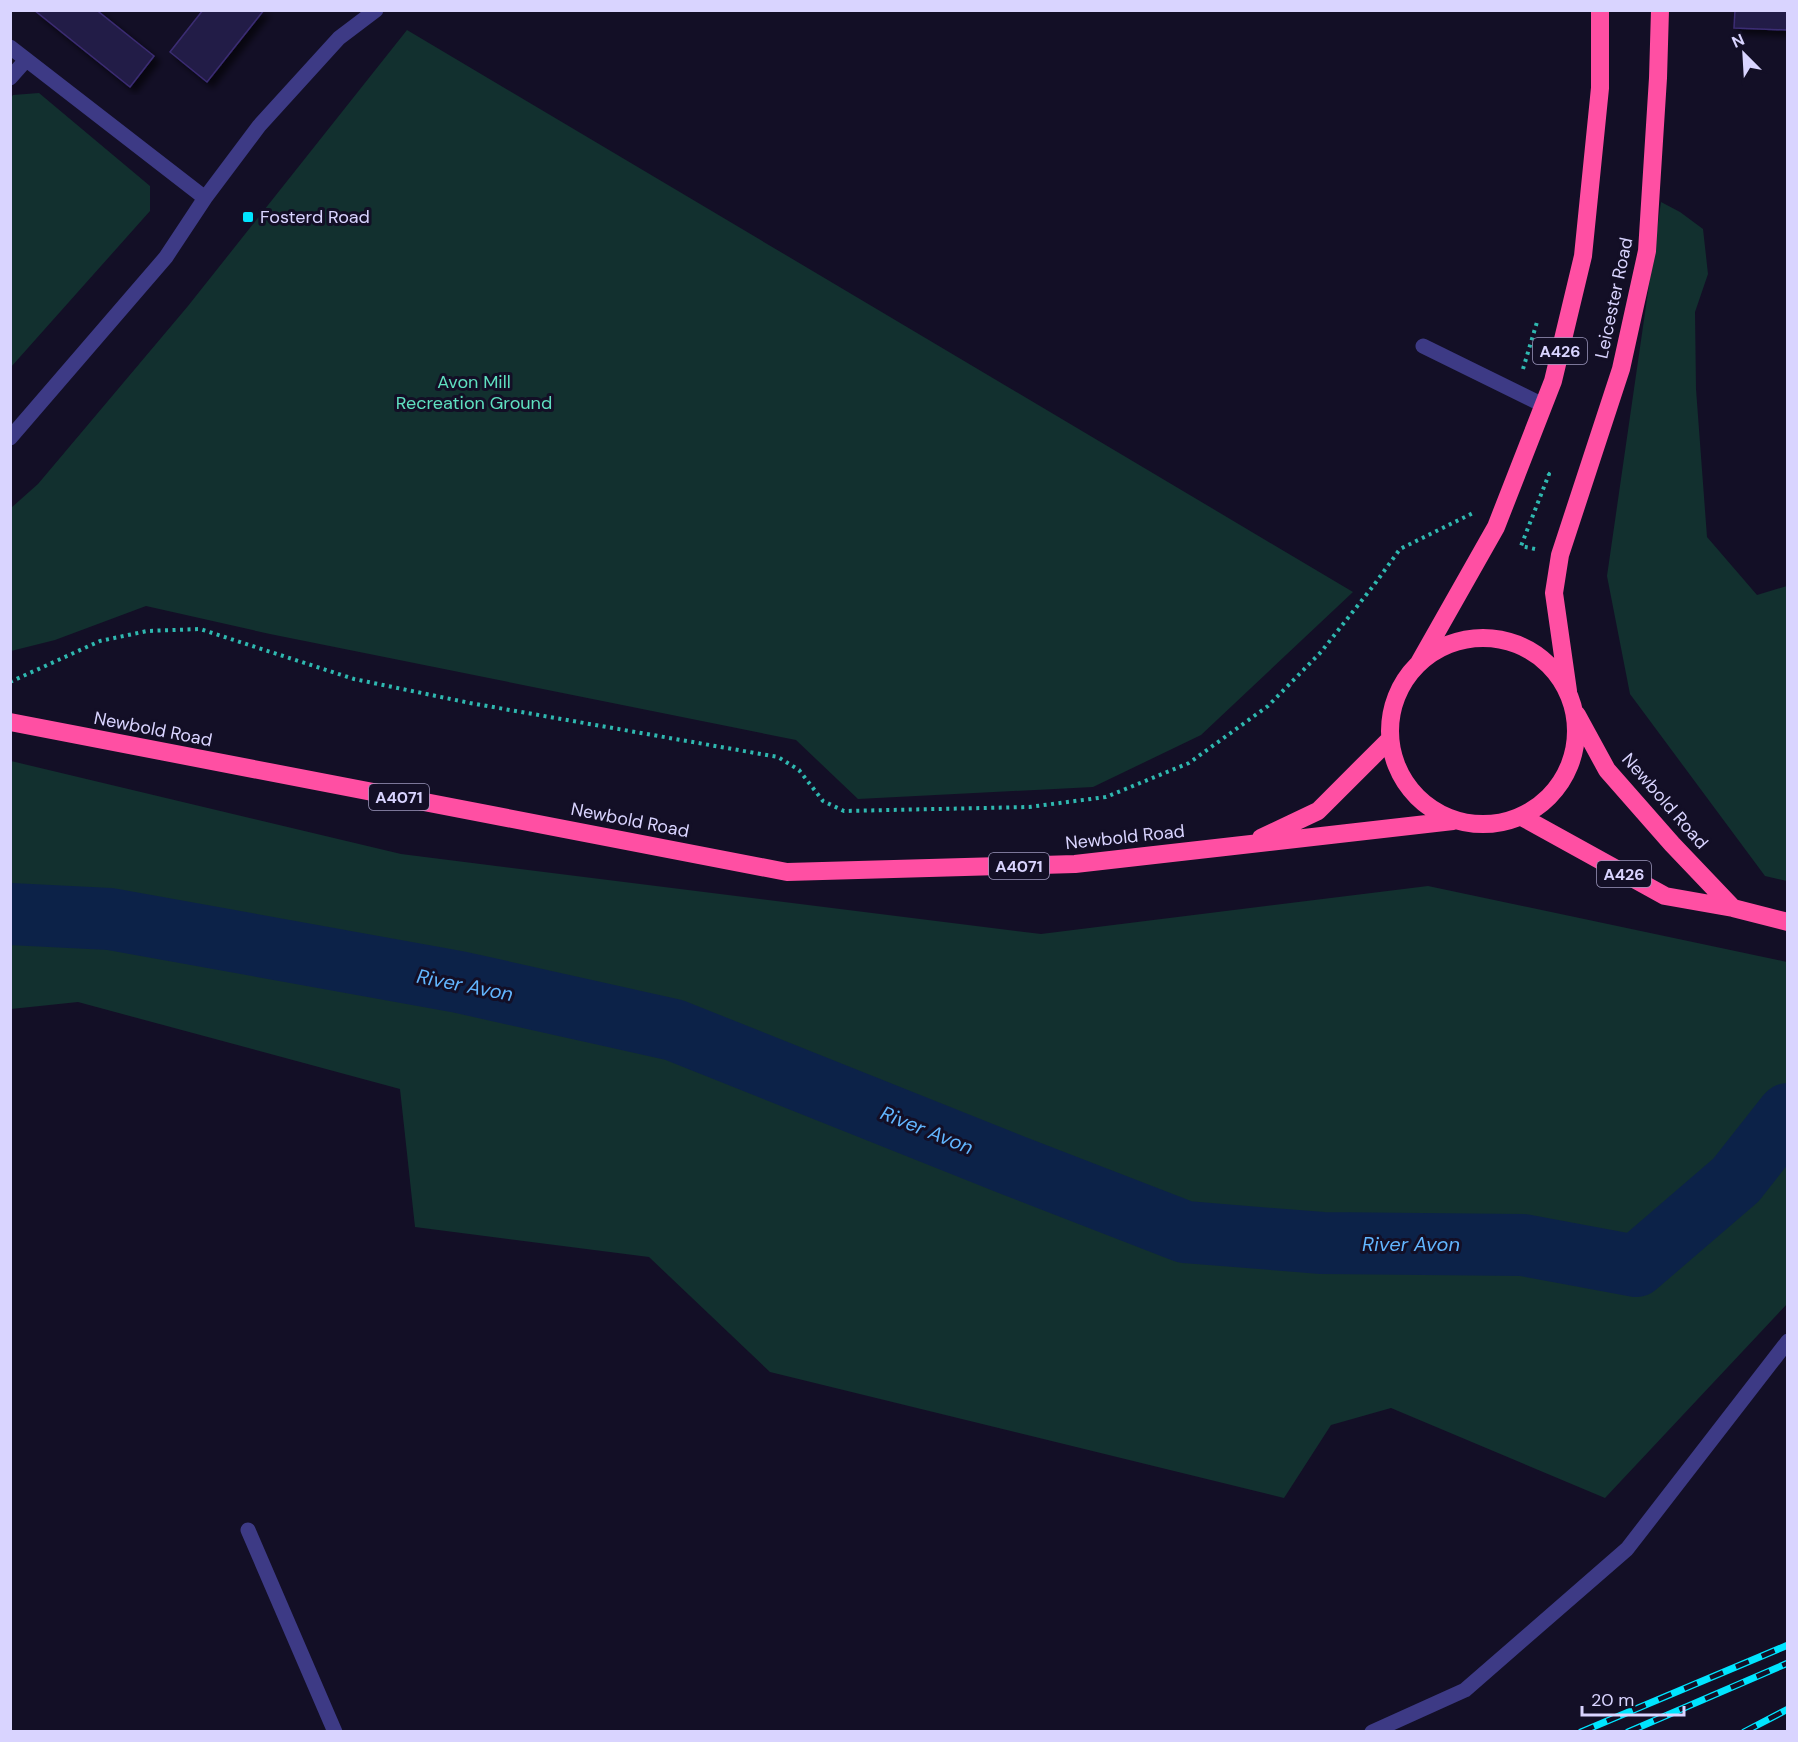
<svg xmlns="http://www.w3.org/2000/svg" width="1798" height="1742" viewBox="0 0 1798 1742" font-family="'DM Sans',sans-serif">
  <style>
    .green { fill: #12302f }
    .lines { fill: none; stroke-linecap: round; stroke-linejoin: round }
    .river { stroke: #0c2248; stroke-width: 62 }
    .building { fill: #241b47; stroke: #3b2d73; stroke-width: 1.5; filter: url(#shadow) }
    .path { stroke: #2fb8b0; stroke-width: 4; stroke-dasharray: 3 4.5; stroke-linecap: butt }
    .minor { stroke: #3d3a85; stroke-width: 15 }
    .highway { stroke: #ff4fa3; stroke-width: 18 }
    .rail-casing { stroke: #00e5ff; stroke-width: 7 }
    .rail { stroke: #130f26; stroke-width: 4.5; stroke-dasharray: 14; stroke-linecap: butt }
    .poi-dot { fill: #00e5ff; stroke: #130f26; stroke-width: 2 }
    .labels { text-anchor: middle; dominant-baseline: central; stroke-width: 6; stroke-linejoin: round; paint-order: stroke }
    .shield { fill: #130f26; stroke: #9e99be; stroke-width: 1.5 }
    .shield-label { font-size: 16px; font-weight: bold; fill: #d9d4ff }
    .poi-label { font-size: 18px; fill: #d9d4ff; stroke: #130f26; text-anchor: start }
    .street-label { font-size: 18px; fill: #d9d4ff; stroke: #130f26 }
    .park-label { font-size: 18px; fill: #5fe0c0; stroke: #130f26 }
    .water-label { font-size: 20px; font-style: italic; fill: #62b6ff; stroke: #130f26 }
  </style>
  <defs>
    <filter id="shadow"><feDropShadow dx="5.5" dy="5.5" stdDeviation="3" flood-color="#0009"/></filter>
  </defs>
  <rect width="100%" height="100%" fill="#130f26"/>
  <path class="green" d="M407 30 1353 592 1201 735 1093 787 858 799 796 740 270 634 146 606 55 640 11 651V508L38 484 188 306Z
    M39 93 150 186V211L11 367V98L13 95Z
    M1661 202 1680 212 1703 229 1708 274 1695 312 1696 389 1707 537 1757 595 1787 586V881L1765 876 1630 694 1607 576Z
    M11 761 401 854 1041 934 1428 886 1787 962V1304L1605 1498 1391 1408 1331 1425 1284 1498 770 1372 649 1257 415 1227 400 1089 78 1002 11 1009Z"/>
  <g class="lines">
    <path class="river" d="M10 914 110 919 459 982 674 1030 1012 1165 1185 1232 1322 1243 1523 1245 1636 1266 1736 1180 1788 1114"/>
  </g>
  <path class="building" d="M34 10H100L99 12 154 56 130 87Z
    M203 10H264L207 82 170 52Z
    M1735 10H1788V30L1734 28Z"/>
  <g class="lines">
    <path class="path" d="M1523 369 1537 322
      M1535 549 1521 546 1549 474 1546 473
      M10 682 100 641 147 631 200 629 354 679 470 703 778 757 799 770 823 801 844 811 1029 807 1106 797 1189 763 1268 706 1321 652 1374 585 1400 549 1473 513"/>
    <path class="minor" d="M10 47 205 198
      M10 78 26 60
      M1423 346 1543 405
      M10 438 166 257 205 198 259 126 339 38 376 10
      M248 1530 335 1732
      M1372 1732 1465 1690 1627 1549 1788 1341"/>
    <path class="highway" d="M1390 731a93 93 0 1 1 186 0a93 93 0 1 1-186 0Z
      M1419 663 1496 527 1553 381 1583 256 1600 88V10
      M1568 691 1554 593 1560 555 1621 369 1647 251 1658 78 1660 10
      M1577 715 1607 770 1672 844 1733 908
      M10 722 787 872 1075 864 1453 821
      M1522 817 1665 896 1733 908 1788 922
      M1261 838 1318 811 1389 740"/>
    <g class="rail-casing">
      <path id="rail" d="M1581 1732 1788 1645
        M1628 1732 1788 1663
        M1744 1732 1788 1709"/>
    </g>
    <use href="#rail" class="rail"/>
  </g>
  <rect class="poi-dot" x="242" y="211" width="12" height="12" rx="3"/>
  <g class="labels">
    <g class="shield">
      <rect x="1533" y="338" width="54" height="26" rx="4.5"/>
      <rect x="369" y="784" width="60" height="26" rx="4.5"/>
      <rect x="989" y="853" width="60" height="26" rx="4.5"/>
      <rect x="1597" y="861" width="54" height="26" rx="4.5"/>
    </g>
    <g class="shield-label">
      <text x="1560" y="351">A426</text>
      <text x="399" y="797">A4071</text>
      <text x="1019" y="866">A4071</text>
      <text x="1624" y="874">A426</text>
    </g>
    <g class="poi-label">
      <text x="260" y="217">Fosterd Road</text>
    </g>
    <g class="street-label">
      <text transform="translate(1614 298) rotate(-78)">Leicester Road</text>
      <text transform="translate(153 729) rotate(11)">Newbold Road</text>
      <text transform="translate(1665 801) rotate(49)">Newbold Road</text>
      <text transform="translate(630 820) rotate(11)">Newbold Road</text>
      <text transform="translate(1125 837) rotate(-6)">Newbold Road</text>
    </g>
    <g class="park-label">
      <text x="474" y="382">Avon Mill<tspan x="474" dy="21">Recreation Ground</tspan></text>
    </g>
    <g class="water-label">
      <text transform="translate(465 985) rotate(11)">River Avon</text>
      <text transform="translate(927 1130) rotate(22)">River Avon</text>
      <text x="1411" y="1244">River Avon</text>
    </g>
  </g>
  <rect width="1798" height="1742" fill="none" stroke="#d9d4ff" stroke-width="24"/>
  <g transform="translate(1744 54) rotate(336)" stroke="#130f26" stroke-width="4.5" paint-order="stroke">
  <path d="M0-4.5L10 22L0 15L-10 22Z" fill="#d9d4ff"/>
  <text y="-9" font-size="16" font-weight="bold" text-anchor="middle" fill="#d9d4ff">N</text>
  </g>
  <path d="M1582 1706v9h102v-9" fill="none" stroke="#d9d4ff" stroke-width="3"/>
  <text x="1591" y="1706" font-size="18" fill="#d9d4ff" stroke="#130f26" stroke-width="4.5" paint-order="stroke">20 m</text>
</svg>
